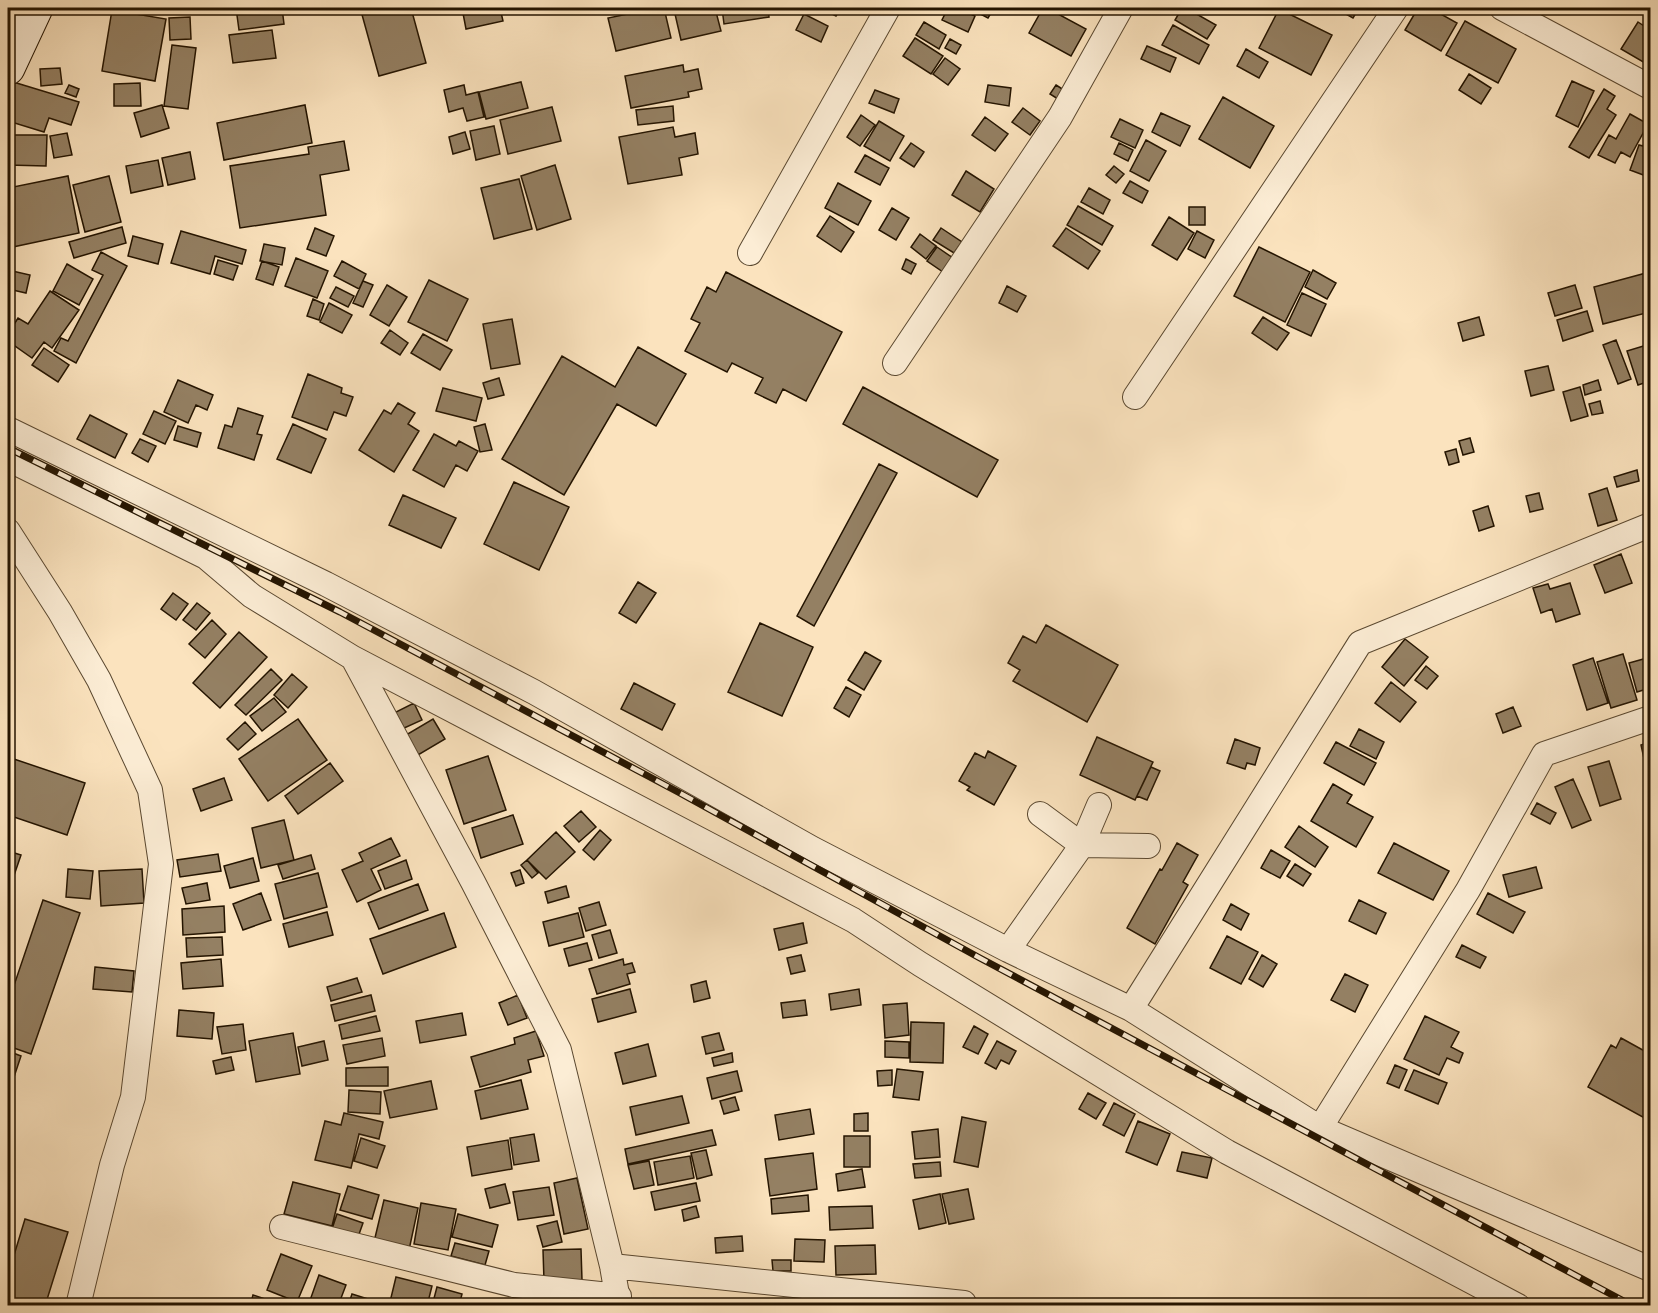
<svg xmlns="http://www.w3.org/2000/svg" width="1658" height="1313" viewBox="0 0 1658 1313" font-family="'EB Garamond',serif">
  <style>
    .building { fill: #948063; stroke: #241400; stroke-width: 1.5 }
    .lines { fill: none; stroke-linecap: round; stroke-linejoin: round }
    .street-casing { stroke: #5a4830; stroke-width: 26 }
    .secondary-casing { stroke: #241400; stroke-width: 35 }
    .street { stroke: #fcedd5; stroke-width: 24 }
    .secondary { stroke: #fcedd5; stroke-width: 33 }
    .rail-casing { stroke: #241400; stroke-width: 7 }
    .rail { stroke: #fcedd5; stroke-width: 4.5; stroke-dasharray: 14; stroke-linecap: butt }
  </style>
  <rect width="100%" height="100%" fill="#fbe3be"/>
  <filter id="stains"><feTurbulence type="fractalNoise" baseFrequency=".00333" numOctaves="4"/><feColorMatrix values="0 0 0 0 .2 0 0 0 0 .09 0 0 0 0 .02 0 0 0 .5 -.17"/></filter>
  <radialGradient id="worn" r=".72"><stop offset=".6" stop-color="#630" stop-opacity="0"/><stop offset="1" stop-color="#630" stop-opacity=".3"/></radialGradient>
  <path class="building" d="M236 8H282L284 24 239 30Z
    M376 8H411L426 63 379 76 361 11Z
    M462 8H500L503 21 466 29Z
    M657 8H664L671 38 616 51 608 18Z
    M703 8H715L721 31 681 40 675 14Z
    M722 8H768L769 17 724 24Z
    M820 8H841L836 16Z
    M857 8H876L872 15Z
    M948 8H958L975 16 968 32 942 20Z
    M969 8H994L988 18Z
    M1043 8H1047L1086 29 1071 56 1029 33Z
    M1182 8H1186L1216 25 1207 39 1175 20Z
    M1335 8H1359L1353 18Z
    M1418 8H1430L1457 23 1441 51 1405 30Z
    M1279 9 1332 35 1311 75 1259 48Z
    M112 10 166 19 155 81 102 71Z
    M804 14 828 26 821 42 796 30Z
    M190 17 191 39 170 40 169 18Z
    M1465 21 1516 49 1498 83 1446 55Z
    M924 22 946 35 939 49 916 35Z
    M1638 22 1650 30V54L1645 63 1621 49Z
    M1173 25 1209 45 1199 64 1162 45Z
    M272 30 276 58 233 63 229 35Z
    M915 38 943 56 931 74 903 56Z
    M950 39 961 45 956 54 945 48Z
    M172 45 196 48 188 109 164 106Z
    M1147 46 1176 58 1170 72 1141 59Z
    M1246 49 1268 62 1259 78 1237 66Z
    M945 58 960 69 948 85 933 74Z
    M683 65 684 72 698 69 702 89 688 92 689 97 631 108 625 76Z
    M60 68 62 84 41 86 40 69Z
    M1469 74 1491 88 1481 104 1459 90Z
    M10 81 79 102 71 125 49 118 44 132 8 121V88Z
    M1572 81 1594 91 1578 127 1556 116Z
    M521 82 528 108 486 119 479 92Z
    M140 83 141 106H114V84Z
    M69 85 79 89 76 97 65 93Z
    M464 85 466 95 478 92 484 117 467 121 463 108 449 112 444 90Z
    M988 85 1011 88 1009 106 985 102Z
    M1056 85 1067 92 1061 101 1050 94Z
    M1604 89 1615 96 1607 109 1616 115 1589 158 1569 147Z
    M875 90 899 99 894 113 869 103Z
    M1223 97 1274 126 1250 168 1199 139Z
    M162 105 169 128 141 137 134 113Z
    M305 105 312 143 224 160 217 123Z
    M673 106 674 121 638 125 636 110Z
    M552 107 561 141 508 154 500 120Z
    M1023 108 1040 121 1030 135 1012 122Z
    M1161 113 1190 126 1180 146 1152 132Z
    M1630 114 1648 124 1630 157 1621 152 1615 163 1598 155 1609 135 1616 139Z
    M861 115 875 125 860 146 847 137Z
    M985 117 1008 134 995 151 972 135Z
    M1120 119 1143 130 1135 148 1111 137Z
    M879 121 904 136 890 161 864 146Z
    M494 126 500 154 476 160 470 131Z
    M673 127 675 137 695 133 698 154 679 158 682 175 628 184 619 137Z
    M1650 128V164L1646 176 1630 170 1639 145 1643 146Z
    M465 132 470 149 453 154 449 137Z
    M67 133 72 155 54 158 50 136Z
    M8 135H47L46 166 8 165Z
    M1146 140 1166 151 1149 181 1130 171Z
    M344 141 349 170 320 175 326 215 240 228 230 166 309 154 308 147Z
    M911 143 924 152 914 167 900 158Z
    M1119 143 1133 150 1128 161 1114 154Z
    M190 152 195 179 168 185 162 158Z
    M865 155 889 168 880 185 855 172Z
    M158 160 163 186 131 193 126 166Z
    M555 165 571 219 537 230 521 176Z
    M1114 166 1124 174 1116 183 1106 175Z
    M966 171 994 189 980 212 952 195Z
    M68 176 79 233 8 248V188Z
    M109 176 121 222 85 232 73 185Z
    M519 179 532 229 494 239 481 188Z
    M1130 181 1148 191 1142 203 1123 193Z
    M838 183 871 201 858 225 825 208Z
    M1089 188 1110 200 1103 214 1081 202Z
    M1078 206 1113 226 1102 245 1067 225Z
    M1189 207H1205V225H1189Z
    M892 208 909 218 896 240 879 230Z
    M830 216 854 232 841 252 817 236Z
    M1169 217 1194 233 1177 260 1152 245Z
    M122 227 126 243 74 258 69 242Z
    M315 228 334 236 326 256 307 249Z
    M941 228 962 242 954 253 933 240Z
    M1066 228 1100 251 1088 269 1053 246Z
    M181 231 246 250 242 264 215 256 210 274 171 263Z
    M1197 231 1214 240 1205 258 1188 249Z
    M920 234 936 246 926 259 911 247Z
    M133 236 163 244 158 264 128 256Z
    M264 244 285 248 282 265 260 261Z
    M937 247 953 258 943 272 927 261Z
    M1259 247 1310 272 1285 322 1234 296Z
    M101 252 127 266 76 363 54 351 61 338 68 341 103 275 92 270Z
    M296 258 328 271 317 298 285 286Z
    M906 259 916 264 911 274 902 269Z
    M218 260 238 266 233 280 214 274Z
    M262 261 279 267 273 285 256 279Z
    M342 261 366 274 359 289 334 276Z
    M67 264 93 279 79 305 53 291Z
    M8 270 30 275 26 293 8 289Z
    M1313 270 1336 283 1327 299 1305 287Z
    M726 272 842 332 806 401 783 389 776 403 755 393 763 378 732 363 727 372 685 351 700 323 691 319 707 287 716 292Z
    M1646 273 1650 292V312L1603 324 1594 287Z
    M429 280 468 299 447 341 408 322Z
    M363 281 373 285 363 307 353 303Z
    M387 285 407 297 389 326 370 315Z
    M1575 285 1582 308 1555 316 1548 293Z
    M1007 286 1026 296 1017 312 999 303Z
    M336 287 354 296 348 307 330 298Z
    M50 291 79 310 52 348 44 342 32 358 8 341V334L18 318 28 324Z
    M1302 293 1326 304 1311 336 1287 325Z
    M313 299 324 304 319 320 307 316Z
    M329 303 352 315 342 333 320 322Z
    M1587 311 1593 331 1563 341 1557 320Z
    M1263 317 1289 333 1277 350 1252 333Z
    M1479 317 1484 335 1463 341 1458 323Z
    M512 319 520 364 491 369 483 324Z
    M390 330 408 343 400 355 381 343Z
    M423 334 452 350 440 370 411 353Z
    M1616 340 1631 379 1618 384 1603 345Z
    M1650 344V381L1638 385 1627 351Z
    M638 347 686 374 656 426 617 404 564 495 502 459 562 356 615 387Z
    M44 348 69 365 58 382 32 365Z
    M1548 366 1554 390 1531 396 1525 371Z
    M308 374 342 388 341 393 353 397 346 416 334 412 327 430 292 417Z
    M499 378 504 395 488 399 483 383Z
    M178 380 213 395 207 410 196 405 188 423 164 412Z
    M1598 380 1601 390 1585 395 1583 385Z
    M863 387 998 460 977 497 843 424Z
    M1580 387 1588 416 1571 421 1563 392Z
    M443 388 482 398 476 421 436 411Z
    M1600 401 1603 413 1592 415 1589 404Z
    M398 403 415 413 408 424 419 431 394 472 359 450 384 410 391 414Z
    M238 408 263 416 257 434 262 435 254 460 218 448 225 425 232 427Z
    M154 411 176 421 165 444 143 434Z
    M90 415 127 434 115 458 77 439Z
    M293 424 326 439 311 473 277 459Z
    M485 424 492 450 480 452 474 427Z
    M178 426 201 433 197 447 174 440Z
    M434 434 456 446 459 441 478 451 467 471 456 465 444 487 413 470Z
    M1470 438 1474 452 1463 455 1459 441Z
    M140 439 156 446 148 462 132 453Z
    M1456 449 1459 462 1449 465 1445 452Z
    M879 464 897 473 814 626 797 616Z
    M1637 470 1639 481 1617 487 1614 477Z
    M514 482 569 507 539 570 484 544Z
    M1607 488 1617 520 1598 526 1589 494Z
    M1539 493 1543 509 1530 512 1526 496Z
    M403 495 456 518 441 548 389 525Z
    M1488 506 1494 526 1479 531 1473 511Z
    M1621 554 1632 583 1605 593 1594 565Z
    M638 582 656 593 636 623 619 613Z
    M1570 583 1580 614 1556 622 1552 609 1541 613 1533 588 1548 584 1550 589Z
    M173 593 188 604 176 620 161 609Z
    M197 603 210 613 196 630 183 620Z
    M212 620 226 634 205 658 189 644Z
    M760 623 813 647 782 716 728 692Z
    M1046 625 1118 665 1087 722 1013 681 1020 670 1008 663 1023 636 1036 643Z
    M239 632 267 657 220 708 193 683Z
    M1405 639 1428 657 1404 686 1382 667Z
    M865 652 881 661 864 690 848 680Z
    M1623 654 1637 700 1611 708 1597 662Z
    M1593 658 1608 703 1587 710 1573 665Z
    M1647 658 1650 671V688L1637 692 1629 663Z
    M1426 666 1438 676 1427 689 1415 680Z
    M271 669 282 680 246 715 235 705Z
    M292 674 307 687 288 708 274 695Z
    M1391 682 1416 702 1400 722 1375 703Z
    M634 683 675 704 662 730 621 709Z
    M846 687 861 695 849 717 834 708Z
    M274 698 286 712 262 731 250 716Z
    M414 703 422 720 402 729 394 713Z
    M1513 707 1521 726 1503 733 1496 714Z
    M298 719 327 760 268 801 239 759Z
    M433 719 445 739 418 755 406 735Z
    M245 722 256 734 238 750 227 739Z
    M1359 729 1384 742 1376 759 1350 746Z
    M1097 737 1153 762 1135 800 1080 775Z
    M1235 739 1260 748 1255 765 1247 763 1245 769 1227 763Z
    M1336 742 1376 763 1364 785 1324 763Z
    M1650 742V762L1645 763 1641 745Z
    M988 751 1016 766 994 805 967 790 970 787 959 781 975 753 985 758Z
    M488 756 506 810 464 824 446 770Z
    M8 757 85 783 67 835 8 815Z
    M1609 761 1621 799 1600 806 1588 767Z
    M330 763 343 781 298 814 285 796Z
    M1151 767 1160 771 1147 800 1137 796Z
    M224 778 232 800 201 811 193 789Z
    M1573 779 1591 820 1572 828 1555 787Z
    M1333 784 1352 795 1347 803 1373 817 1356 847 1311 821Z
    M1537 803 1556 813 1550 824 1531 814Z
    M581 811 596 827 579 842 564 826Z
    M513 815 523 844 481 858 472 828Z
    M284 820 294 860 261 868 252 828Z
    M1299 826 1328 847 1315 867 1285 847Z
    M600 830 611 840 594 860 583 850Z
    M556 832 575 852 546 879 527 860Z
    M391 838 400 856 371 869 381 890 357 902 342 870 363 861 359 853Z
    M1177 843 1198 855 1183 882 1188 885 1155 944 1127 928 1160 869 1162 870Z
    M1394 843 1449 871 1433 900 1378 873Z
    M1271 850 1290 861 1280 878 1261 868Z
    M8 851 21 855 8 893Z
    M218 854 221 871 180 877 177 860Z
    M311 855 315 869 283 879 278 865Z
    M253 858 259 881 230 888 224 866Z
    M406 860 412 879 385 889 378 871Z
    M527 860 538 873 532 878 521 865Z
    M1295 864 1311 874 1303 886 1287 876Z
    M1536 867 1542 888 1509 897 1503 875Z
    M68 869 93 871 90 899 66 897Z
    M142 869 144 903 101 906 99 871Z
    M520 870 524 883 516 886 511 873Z
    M318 873 327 907 284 919 275 884Z
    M207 883 210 900 186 904 182 888Z
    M418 884 428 910 379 929 368 903Z
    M566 886 569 897 548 903 545 892Z
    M261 893 271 920 243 930 233 904Z
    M1488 893 1525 912 1513 933 1477 914Z
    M43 900 80 913 31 1054 8 1046V1003Z
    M1359 900 1386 913 1376 934 1349 921Z
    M599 902 606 925 586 931 579 908Z
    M1231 904 1249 914 1241 930 1223 920Z
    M224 906 225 932 183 935 182 909Z
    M327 912 333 935 289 947 283 924Z
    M444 913 456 947 383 974 370 939Z
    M578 913 584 937 549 946 543 922Z
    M803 923 807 943 779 950 774 929Z
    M610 930 617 953 599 958 592 935Z
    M1227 936 1258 952 1241 984 1210 968Z
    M222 937 223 955 187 957 186 938Z
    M587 943 592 960 569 966 564 949Z
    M1462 945 1486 957 1480 968 1456 957Z
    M801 955 805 971 791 974 787 958Z
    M1262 955 1277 964 1263 987 1249 979Z
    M221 959 223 986 183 989 181 963Z
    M623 959 624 965 632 963 635 972 627 974 630 984 597 994 589 969Z
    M95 967 134 971 132 992 93 989Z
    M1345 974 1368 985 1355 1012 1331 1000Z
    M357 978 362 992 331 1001 327 987Z
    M706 981 710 998 694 1002 691 985Z
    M630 989 636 1012 598 1022 592 999Z
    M859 989 861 1005 831 1010 829 994Z
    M371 995 375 1011 335 1021 331 1005Z
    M518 995 527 1018 508 1025 499 1003Z
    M805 1000 807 1015 783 1018 781 1003Z
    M907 1003 909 1035 885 1038 883 1005Z
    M179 1010 214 1013 212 1039 177 1036Z
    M462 1013 466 1035 420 1043 416 1021Z
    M376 1016 380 1031 342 1039 339 1025Z
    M1425 1016 1459 1032 1451 1047 1463 1053 1459 1063 1447 1058 1439 1075 1404 1059Z
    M911 1022 944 1023 943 1063 910 1062Z
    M243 1024 246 1050 222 1054 217 1027Z
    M974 1026 988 1034 978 1054 963 1047Z
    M536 1031 544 1056 528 1060 531 1072 480 1087 471 1057 515 1044 514 1038Z
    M293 1033 300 1074 256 1082 249 1041Z
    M719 1033 724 1050 706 1054 702 1037Z
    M382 1038 385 1056 347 1064 343 1045Z
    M1621 1038 1650 1054V1121L1588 1087 1611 1045 1616 1048Z
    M324 1041 328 1060 302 1066 298 1047Z
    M885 1041 909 1042V1058L885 1057Z
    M997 1041 1016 1051 1009 1064 1001 1060 996 1069 985 1063Z
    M648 1044 656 1076 623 1084 615 1053Z
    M8 1051 21 1056 8 1095Z
    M732 1053 733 1062 714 1066 712 1058Z
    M231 1057 234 1070 216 1074 213 1061Z
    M1395 1065 1407 1070 1399 1088 1387 1083Z
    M388 1067V1086H346V1068Z
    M897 1069 923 1072 919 1100 893 1097Z
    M892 1070V1085L878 1086 877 1071Z
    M1414 1070 1447 1083 1438 1104 1405 1090Z
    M737 1071 742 1091 712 1099 707 1078Z
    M521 1080 528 1109 481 1119 475 1091Z
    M431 1081 437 1109 390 1118 384 1091Z
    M349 1090 381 1092 380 1114 348 1112Z
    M1088 1093 1106 1103 1096 1119 1079 1109Z
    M682 1096 689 1123 636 1135 630 1107Z
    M735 1097 739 1110 724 1114 720 1101Z
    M1114 1103 1135 1114 1124 1136 1103 1125Z
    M810 1109 814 1134 779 1140 775 1115Z
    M344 1113 383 1122 379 1139 359 1134 351 1168 315 1160 325 1121 341 1125Z
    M868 1113V1131H854V1114Z
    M962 1117 986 1122 978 1167 954 1162Z
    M1138 1121 1170 1134 1157 1165 1126 1152Z
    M938 1129 940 1157 915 1159 912 1132Z
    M712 1130 716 1145 628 1164 625 1149Z
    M534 1134 539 1161 514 1165 510 1138Z
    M844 1136H870V1167H844Z
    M361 1138 385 1146 377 1168 354 1161Z
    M8 1139 13 1141 8 1158Z
    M508 1140 512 1169 472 1176 467 1147Z
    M706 1150 712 1175 697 1179 691 1153Z
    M1182 1152 1212 1158 1207 1178 1177 1171Z
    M813 1153 817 1189 770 1196 765 1159Z
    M690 1156 694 1178 658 1185 654 1162Z
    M649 1161 654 1185 634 1189 628 1165Z
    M940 1162 941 1176 915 1178 913 1164Z
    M862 1169 865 1187 838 1191 836 1174Z
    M577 1178 588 1229 564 1234 554 1183Z
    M293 1182 340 1194 332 1226 284 1214Z
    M696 1183 700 1201 655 1210 651 1192Z
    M505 1184 510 1203 490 1208 485 1189Z
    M348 1186 379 1195 372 1219 340 1210Z
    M549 1187 554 1215 518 1220 513 1192Z
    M968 1189 974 1219 949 1224 942 1194Z
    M940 1194 946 1223 919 1229 913 1200Z
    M808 1195 809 1211 772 1214 771 1199Z
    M384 1200 418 1208 409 1250 374 1242Z
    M421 1203 456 1209 448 1250 414 1244Z
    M696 1206 699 1217 684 1221 682 1210Z
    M872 1206 873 1228 830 1230 829 1207Z
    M337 1214 363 1223 358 1237 332 1229Z
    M458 1214 498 1225 492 1247 452 1237Z
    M25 1219 68 1232 45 1306 8 1305V1275Z
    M557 1221 562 1242 543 1247 537 1226Z
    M742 1236 743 1251 716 1253 715 1238Z
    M795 1239 825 1240 824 1262 794 1261Z
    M455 1243 489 1251 485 1265 451 1256Z
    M875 1245 876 1274 836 1275 835 1246Z
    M581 1249 582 1280 544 1281 543 1250Z
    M281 1254 312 1266 297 1302 267 1290Z
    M772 1260H791V1271H773Z
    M319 1275 346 1285 338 1306H308Z
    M396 1277 432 1286 427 1306H389Z
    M437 1287 462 1294 459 1306H432Z
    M352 1294 381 1303V1306H348Z
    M253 1295 268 1300 266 1306H250Z
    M269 1301 285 1306H268Z"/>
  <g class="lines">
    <g class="street-casing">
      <path id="street" d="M1502 8 1650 87
        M750 253 888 8
        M895 363 1060 117 1121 8
        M1135 397 1396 8
        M8 429 326 584 534 692 813 849 1008 950 1131 1009 1320 1128 1650 1269
        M8 459 206 557 252 596 353 658 473 882 559 1050 612 1266 619 1306
        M8 531 60 612 99 680 150 790 161 864 133 1097 112 1165 78 1306
        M353 658 853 920 920 964 1227 1152 1518 1306
        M1040 814 1082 845 1148 846
        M1008 950 1082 845 1099 805
        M1131 1009 1360 643 1650 525
        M1320 1128 1468 890 1544 754 1650 718
        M282 1227 514 1285 619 1296
        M612 1266 964 1303"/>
    </g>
    <g class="secondary-casing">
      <path id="secondary" d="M8 68 36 8"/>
    </g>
    <use href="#street" class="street"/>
    <use href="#secondary" class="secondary"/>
    <g class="rail-casing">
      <path id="rail" d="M8 448 340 612 678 792 978 957 1633 1306"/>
    </g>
    <use href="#rail" class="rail"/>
  </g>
  <rect width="1658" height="1313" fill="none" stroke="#fbe3be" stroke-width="30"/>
  <rect x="9" y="9" width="1640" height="1295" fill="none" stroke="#241400" stroke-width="3"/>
  <rect x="15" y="15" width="1628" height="1283" fill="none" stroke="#241400" stroke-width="1.5"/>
  <rect width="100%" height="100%" filter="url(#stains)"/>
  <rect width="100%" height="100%" fill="url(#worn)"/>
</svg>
